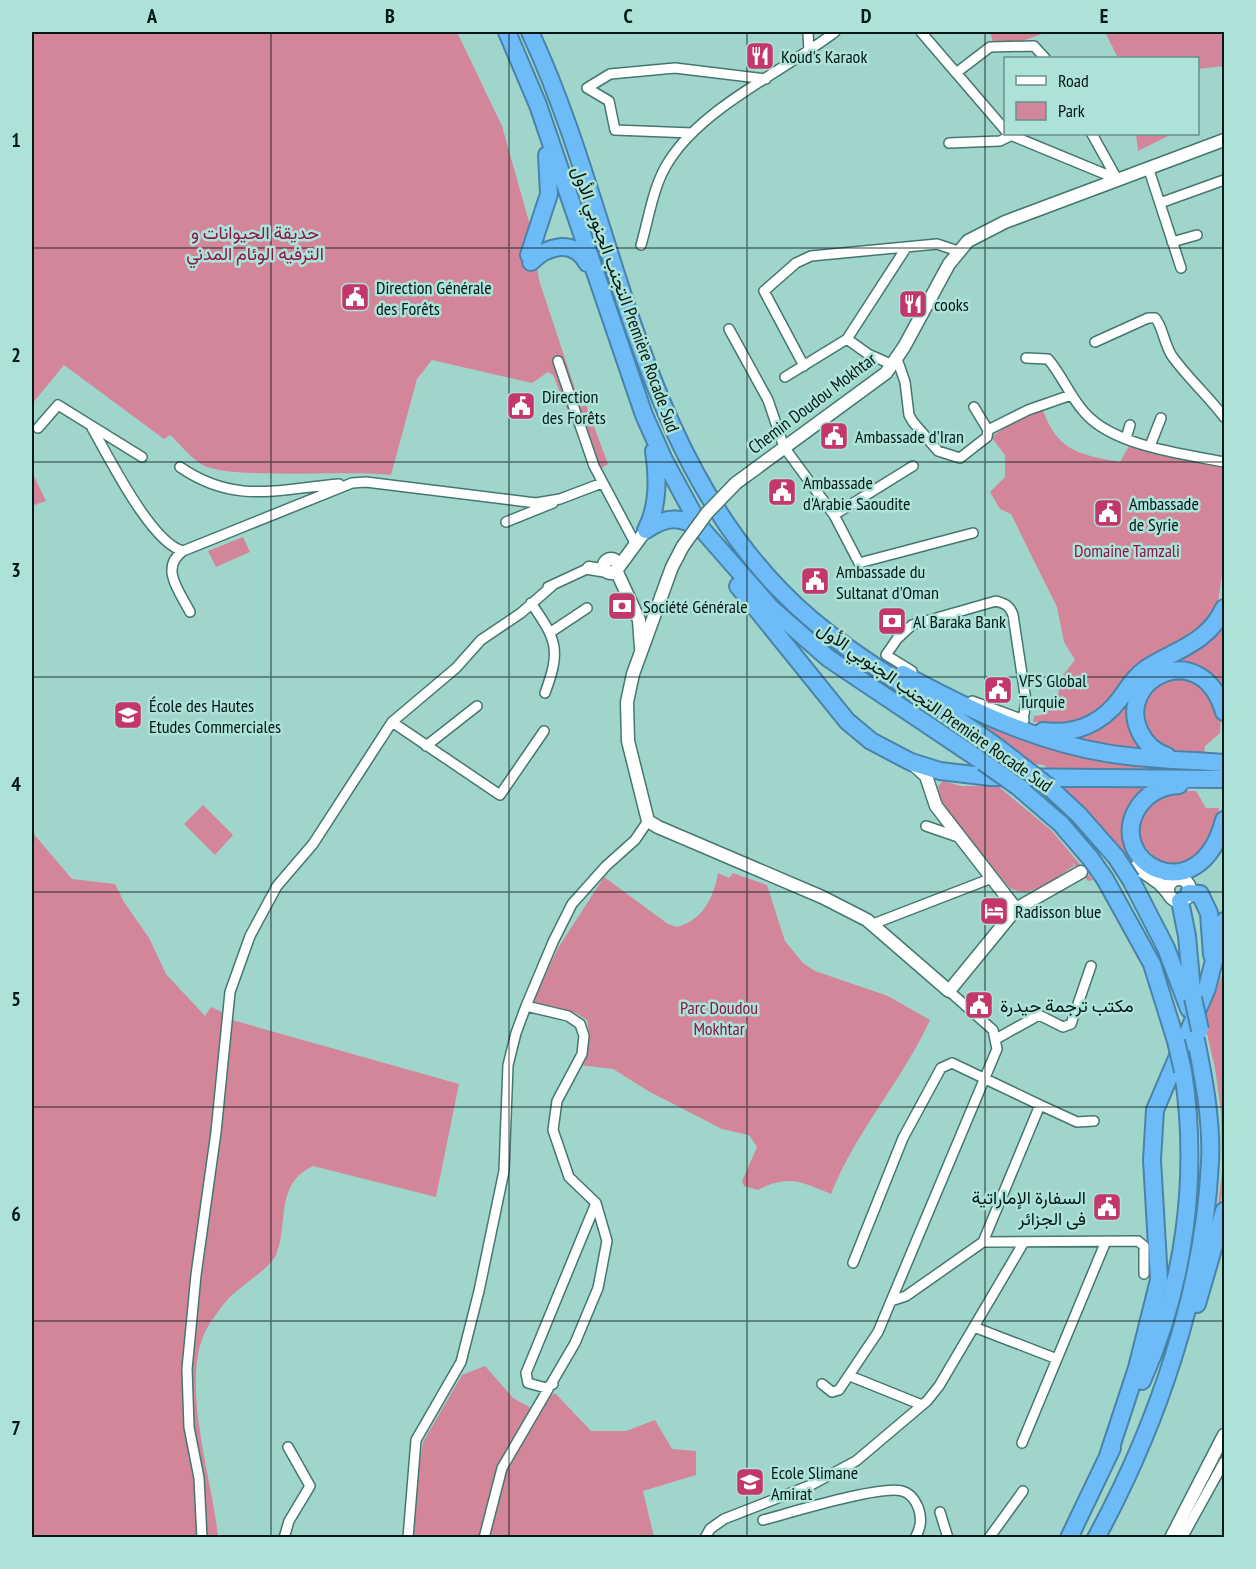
<svg xmlns="http://www.w3.org/2000/svg" width="1256" height="1569" viewBox="0 0 1256 1569" font-family="'PT Sans Narrow',Vazirmatn,sans-serif">
  <style>
    .green { fill: #d3869a }
    .lines { fill: none; stroke-linecap: round; stroke-linejoin: round }
    .minor-casing { stroke: #45776f; stroke-width: 12 }
    .tertiary-casing { stroke: #45776f; stroke-width: 15 }
    .motorway-casing { stroke: #4983a8; stroke-width: 20 }
    .minor { stroke: #fff; stroke-width: 9 }
    .tertiary { stroke: #fff; stroke-width: 12 }
    .motorway { stroke: #6ebcf7; stroke-width: 16 }
    .tertiary-bridge-casing { stroke: #45776f; stroke-width: 15; stroke-linecap: butt }
    .motorway-bridge-casing { stroke: #4983a8; stroke-width: 20; stroke-linecap: butt }
    .tertiary-bridge { stroke: #fff; stroke-width: 12 }
    .motorway-bridge { stroke: #6ebcf7; stroke-width: 16 }
    .grid { fill: none; stroke: #041815; stroke-width: 1.5; stroke-opacity: 0.55 }
    .labels { text-anchor: middle; dominant-baseline: central; stroke-width: 5; stroke-linejoin: round; paint-order: stroke }
    .poi-label { font-size: 18px; fill: #041815; stroke: #ade2d8; text-anchor: start }
    .park-label { font-size: 18px; fill: #8a1746; stroke: #ade2d8 }
    .street-label { font-size: 18px; fill: #041815; stroke: #ade2d8 }
    .neatline { fill: none; stroke: #041815; stroke-width: 2 }
    .grid-label { font-size: 20px; text-anchor: middle; font-weight: bold; fill: #041815 }
  </style>
  <rect width="100%" height="100%" fill="#a0d5cb"/>
  <path class="green" d="M32 32H457L502 126 533 236 539 280 581 407 586 405 608 464 593 473 553 375 548 372 532 383 432 360 417 379 391 475C351 469 227 481 201 464 189 456 180 444 170 435L164 439 64 365 32 404Z
    M990 32H1048L1010 45 994 44Z
    M1105 32H1224V66L1198 69V58H1118Z
    M1136 134H1172L1138 151Z
    M1042 408C1058 452 1078 454 1120 462L1129 446 1224 466V561L1216 617 1200 634 1133 669 1100 711 1072 724 1033 722 1034 716 1042 715V709H1033L1030 706 1057 698 1063 675 1075 660 1064 642 1057 607 1033 559 1011 514 1000 509 990 492 1005 477V455L991 437 1003 429 1010 416Z
    M32 472 46 501 34 505 32 504Z
    M243 537 250 552 216 567 208 551Z
    M1224 620V700L1187 667 1134 697 1154 754 1064 737 1136 683 1197 650Z
    M1162 677 1201 680 1221 715 1220 733 1205 746 1204 754 1172 753 1152 742 1140 707Z
    M935 699 1145 766 1210 770 1209 776 1053 773 1044 765 1032 764Z
    M943 781 961 786H998L1052 831 1093 880 1088 881 1072 862 1074 866C1056 877 1031 900 1010 888L942 806 938 786Z
    M1158 786 1126 846 1129 857H1123L1061 787Z
    M1174 791H1196L1206 808H1219C1217 844 1203 860 1167 866 1143 851 1124 825 1152 801 1158 797 1167 794 1174 791Z
    M203 805 233 835 215 855 184 824Z
    M32 832 72 879 115 884 124 902 149 938 166 974 205 1016 211 1007 224 1013 232 1020 459 1084 436 1197 313 1166C274 1184 289 1225 276 1255 271 1267 240 1287 229 1298 222 1305 216 1315 210 1323 176 1374 213 1479 218 1537H32Z
    M718 873 729 878 733 873 767 885 785 941 803 963 815 971 888 996 930 1020C902 1081 856 1131 831 1194 801 1182 789 1174 758 1190L744 1186 742 1181 757 1147 749 1135 722 1129 650 1092 613 1069 580 1065 590 1036 587 1020 576 1013 533 1002 558 948 604 877 668 924 677 927C703 920 714 897 718 873Z
    M1224 969V1185L1214 1238 1222 1171 1221 1112 1215 1068 1204 1021Z
    M485 1366 513 1398 531 1408 555 1393 591 1431H626L655 1420 672 1449 696 1451V1475L643 1491 654 1537 408 1538 423 1442 462 1375Z"/>
  <g class="lines">
    <g class="minor-casing">
      <path id="minor" d="M808 32 809 52
        M921 32 1006 131
        M956 73 990 47 1034 46 1045 58
        M692 133 615 130 609 101 587 88 610 74 675 68 766 79
        M1008 134 1117 179
        M1092 134 1117 179
        M949 143 1000 141 1010 136
        M1149 170 1181 268
        M1160 203 1224 180
        M1172 242 1197 235
        M641 245C649 218 653 185 669 161 703 107 784 71 835 32
        M729 329 768 400 784 447 834 515 859 563 973 533
        M847 339 868 354 893 365
        M1095 342 1148 318H1155C1162 324 1164 344 1172 356 1187 377 1208 396 1224 417
        M1026 358 1048 359C1062 375 1070 397 1085 413 1114 446 1183 454 1224 462
        M897 359 905 382 909 415 913 422 938 451 960 458 987 437 988 430 974 407
        M558 361 594 466 635 543
        M804 366 764 291 796 263 811 256 937 244 958 251
        M785 377 847 339 906 248
        M38 428 58 405 142 457
        M92 428C109 457 151 543 183 551L352 483 366 482 536 503 560 499 602 483
        M988 430 1028 410 1071 395
        M1126 438 1130 425
        M1150 446 1161 418
        M180 467C235 505 278 489 339 484
        M834 515 913 466
        M506 522 553 503
        M183 551C159 568 180 592 190 612
        M548 587 589 568
        M531 603C557 640 561 650 545 693
        M551 632 587 608
        M912 671 886 655 897 639 912 625 996 601C1006 604 1010 606 1013 615L1026 701 1022 727
        M972 701 1024 720
        M392 722 500 795 544 731
        M426 746 477 706
        M926 826 961 838
        M873 924 992 878
        M949 991 993 1030 997 1049 891 1301 906 1296 983 1242 1138 1241 1144 1246V1274
        M996 1039 1039 1015 1063 1027 1071 1024 1091 966
        M1040 1105 1077 1122 1094 1121
        M853 1263 903 1138 941 1068 952 1063 1040 1105 983 1242
        M974 1327 1057 1359
        M850 1376 922 1405
        M553 1384 546 1388 528 1383 526 1373 596 1203
        M822 1384 832 1392 839 1390 878 1332 891 1301
        M1022 1443 1106 1241
        M940 1512 948 1538
        M763 1520C790 1513 880 1485 902 1491 910 1493 915 1500 918 1507 922 1517 921 1528 915 1538
        M202 1538 199 1478 189 1427 187 1369 196 1275 216 1132 230 992 250 936 277 886 313 844 392 722 456 668 481 640 521 613 553 585
        M284 1538 289 1521 310 1486 288 1447
        M408 1538 416 1440 461 1362 479 1291 504 1171 508 1065 516 1033 526 1006
        M484 1538 502 1468 575 1343 598 1288 607 1241 596 1203 569 1177 553 1130 557 1101 582 1054 584 1036 580 1024 568 1016 526 1006 553 942 572 904 606 866 635 840 648 821
        M705 1538 710 1529 724 1519 811 1485 856 1461 927 1401 939 1386 1024 1242
        M989 1538 1023 1491
        M1182 1538 1224 1462"/>
    </g>
    <g class="tertiary-casing">
      <path id="tertiary" d="M736 483 886 373 904 347 949 264 968 241 1005 222 1224 140
        M683 546 672 567 633 674 627 702 628 741 648 821 658 827 822 897 867 920 949 991 1016 909 1081 872
        M604 566a7 7 0 1 1 14 0a7 7 0 1 1-14 0Z
        M589 568 607 571
        M618 568 646 530
        M616 570 639 620 641 648
        M915 766 926 776 936 806 1016 909
        M1136 867 1159 883 1169 894
        M1168 890a11 11 0 1 1 22 0a11 11 0 1 1-22 0Z
        M1171 1538 1224 1435"/>
    </g>
    <g class="motorway-casing">
      <path id="motorway" d="M507 32 538 105 644 415 664 460 701 528 771 608 828 658 983 762
        M530 32C616 216 634 442 782 592 851 663 943 702 1019 764
        M529 255 549 194 547 155
        M531 262C547 246 574 238 587 263
        M646 530C667 516 680 516 701 529
        M646 530C659 506 658 477 654 451
        M738 586 847 721 871 741 911 762 940 771 991 777 1224 779
        M903 674C968 709 1033 741 1106 753 1145 760 1185 760 1224 763
        M1043 731C1074 735 1101 724 1120 699 1128 688 1135 676 1147 668 1177 649 1208 643 1224 608
        M1167 756C1155 752 1145 743 1140 732 1114 679 1202 635 1224 712
        M1179 785C1162 786 1149 792 1139 806 1102 861 1199 916 1224 820
        M1017 786 1061 824 1091 859
        M1049 787 1079 815 1116 857
        M1105 879 1152 964 1176 1041
        M1131 880 1166 948 1189 1009
        M1189 893 1200 894 1209 913 1212 955
        M1180 901 1187 936 1192 991
        M1197 1304 1224 1211
        M1142 1381C1185 1285 1199 1175 1183 1071
        M1108 1456 1137 1368 1159 1280 1152 1160 1155 1110 1207 988 1224 921
        M1069 1538 1112 1448
        M1096 1538C1157 1426 1204 1290 1210 1162 1212 1121 1204 1080 1196 1040"/>
    </g>
    <use href="#minor" class="minor"/>
    <use href="#tertiary" class="tertiary"/>
    <use href="#motorway" class="motorway"/>
    <g class="tertiary-bridge-casing">
      <path id="tertiary-bridge" d="M683 546 707 513 736 483"/>
    </g>
    <g class="motorway-bridge-casing">
      <path id="motorway-bridge" d="M983 762 1017 786
        M1019 764 1049 787
        M1116 857 1131 880
        M1091 859 1105 879
        M1193 998 1200 1030
        M1176 1041 1183 1071"/>
    </g>
    <use href="#tertiary-bridge" class="tertiary-bridge"/>
    <use href="#motorway-bridge" class="motorway-bridge"/>
  </g>
  <path class="grid" d="M271 32V1538M509 32V1538M747 32V1538M985 32V1538M32 248H1224M32 462H1224M32 677H1224M32 892H1224M32 1107H1224M32 1321H1224"/>
  <defs>
    <g id="restaurant-square" transform="scale(1.5)"><rect x="-9" y="-9" width="18" height="18" rx="4" fill="#c3376b" stroke="#ade2d8"/><path d="M-5-6h1v4h1v-4h1v4h1v-4h1v5L-1.5 .5V6h-2V.5L-5-1ZM5-6V6H3V1.5H1.5Q1.5-4 5-6Z" fill="#fff"/></g>
    <g id="civic-square" transform="scale(1.5)"><rect x="-9" y="-9" width="18" height="18" rx="4" fill="#c3376b" stroke="#ade2d8"/><path d="M-.6-6.5H3V-4.5H.6V-3L4-1V1h2V6H-6V1h2V-1L-.6-3ZM-1.2 2.5V6h2.4V2.5Z" fill="#fff"/></g>
    <g id="bank-square" transform="scale(1.5)"><rect x="-9" y="-9" width="18" height="18" rx="4" fill="#c3376b" stroke="#ade2d8"/><path d="M-6-4H6V4H-6ZM0-2.3a2.3 2.3 0 1 0 0 4.6a2.3 2.3 0 1 0 0-4.6Z" fill="#fff"/></g>
    <g id="university-square" transform="scale(1.5)"><rect x="-9" y="-9" width="18" height="18" rx="4" fill="#c3376b" stroke="#ade2d8"/><path d="M0-5L7-2L0 1L-7-2ZM-4 1L0 2.5L4 1V4Q0 6-4 4Z" fill="#fff"/></g>
    <g id="hotel-square" transform="scale(1.5)"><rect x="-9" y="-9" width="18" height="18" rx="4" fill="#c3376b" stroke="#ade2d8"/><path d="M-6-4.5h1.5V1H6V5H4.5V3h-9V5H-6ZM-4 0a1.8 1.8 0 1 1 3.6 0ZM.5 0V-2.5h3Q6-2.5 6 0Z" fill="#fff"/></g>
    <g id="school-square" transform="scale(1.5)"><rect x="-9" y="-9" width="18" height="18" rx="4" fill="#c3376b" stroke="#ade2d8"/><path d="M0-5L7-2L0 1L-7-2ZM-4 1L0 2.5L4 1V4Q0 6-4 4Z" fill="#fff"/></g>
  </defs>
  <g fill-rule="evenodd">
    <use href="#restaurant-square" x="760" y="56"/>
    <use href="#civic-square" x="355" y="297"/>
    <use href="#restaurant-square" x="913" y="304"/>
    <use href="#civic-square" x="521" y="406"/>
    <use href="#civic-square" x="834" y="436"/>
    <use href="#civic-square" x="782" y="492"/>
    <use href="#civic-square" x="1108" y="513"/>
    <use href="#civic-square" x="815" y="581"/>
    <use href="#bank-square" x="622" y="606"/>
    <use href="#bank-square" x="892" y="621"/>
    <use href="#civic-square" x="998" y="690"/>
    <use href="#university-square" x="128" y="715"/>
    <use href="#hotel-square" x="994" y="911"/>
    <use href="#civic-square" x="979" y="1005"/>
    <use href="#civic-square" x="1107" y="1207"/>
    <use href="#school-square" x="750" y="1482"/>
  </g>
  <g class="labels">
    <g class="poi-label">
      <text x="781" y="56">Koud's Karaok</text>
      <text x="376" y="287">Direction Générale<tspan x="376" dy="21">des Forêts</tspan></text>
      <text x="934" y="304">cooks</text>
      <text x="542" y="396">Direction<tspan x="542" dy="21">des Forêts</tspan></text>
      <text x="855" y="436">Ambassade d'Iran</text>
      <text x="803" y="482">Ambassade<tspan x="803" dy="21">d'Arabie Saoudite</tspan></text>
      <text x="1129" y="503">Ambassade<tspan x="1129" dy="21">de Syrie</tspan></text>
      <text x="836" y="571">Ambassade du<tspan x="836" dy="21">Sultanat d'Oman</tspan></text>
      <text x="643" y="606">Société Générale</text>
      <text x="913" y="621">Al Baraka Bank</text>
      <text x="1019" y="680">VFS Global<tspan x="1019" dy="21">Turquie</tspan></text>
      <text x="149" y="705">École des Hautes<tspan x="149" dy="21">Etudes Commerciales</tspan></text>
      <text x="1015" y="911">Radisson blue</text>
      <text x="1000" y="1005">مكتب ترجمة حيدرة</text>
      <text x="1086" y="1197" text-anchor="end">السفارة الإماراتية<tspan x="1086" dy="21">فى الجزائر</tspan></text>
      <text x="771" y="1472">Ecole Slimane<tspan x="771" dy="21">Amirat</tspan></text>
    </g>
    <g class="park-label">
      <text x="255" y="232">حديقة الحيوانات و<tspan x="255" dy="21">الترفيه الوئام المدني</tspan></text>
      <text x="1127" y="550">Domaine Tamzali</text>
      <text x="719" y="1007">Parc Doudou<tspan x="719" dy="21">Mokhtar</tspan></text>
    </g>
    <g class="street-label">
      <text transform="translate(626 299) rotate(70)">التجنب الجنوبي الأول Première Rocade Sud</text>
      <text transform="translate(812 403) rotate(-37)">Chemin Doudou Mokhtar</text>
      <text transform="translate(935 707) rotate(35)">التجنب الجنوبي الأول Première Rocade Sud</text>
    </g>
  </g>
  <rect width="1256" height="1569" fill="none" stroke="#ade2d8" stroke-width="66"/>
  <rect x="1004" y="57" width="195" height="78" fill="#ade2d8" stroke="#69918a" stroke-width="1.5"/>
  <rect x="1016" y="76" width="30" height="9" fill="#ffffff" stroke="#69918a" stroke-width="1.5"/>
  <text x="1058" y="87" font-size="18" fill="#041815">Road</text>
  <rect x="1016" y="102" width="30" height="18" fill="#d3869a" stroke="#69918a" stroke-width="1.5"/>
  <text x="1058" y="117" font-size="18" fill="#041815">Park</text>
  <rect x="33" y="33" width="1190" height="1503" class="neatline"/>
  <g class="grid-label">
    <text x="152" y="23">A</text>
    <text x="390" y="23">B</text>
    <text x="628" y="23">C</text>
    <text x="866" y="23">D</text>
    <text x="1104" y="23">E</text>
    <text x="16" y="147">1</text>
    <text x="16" y="362">2</text>
    <text x="16" y="577">3</text>
    <text x="16" y="791">4</text>
    <text x="16" y="1006">5</text>
    <text x="16" y="1221">6</text>
    <text x="16" y="1435">7</text>
  </g>
</svg>
